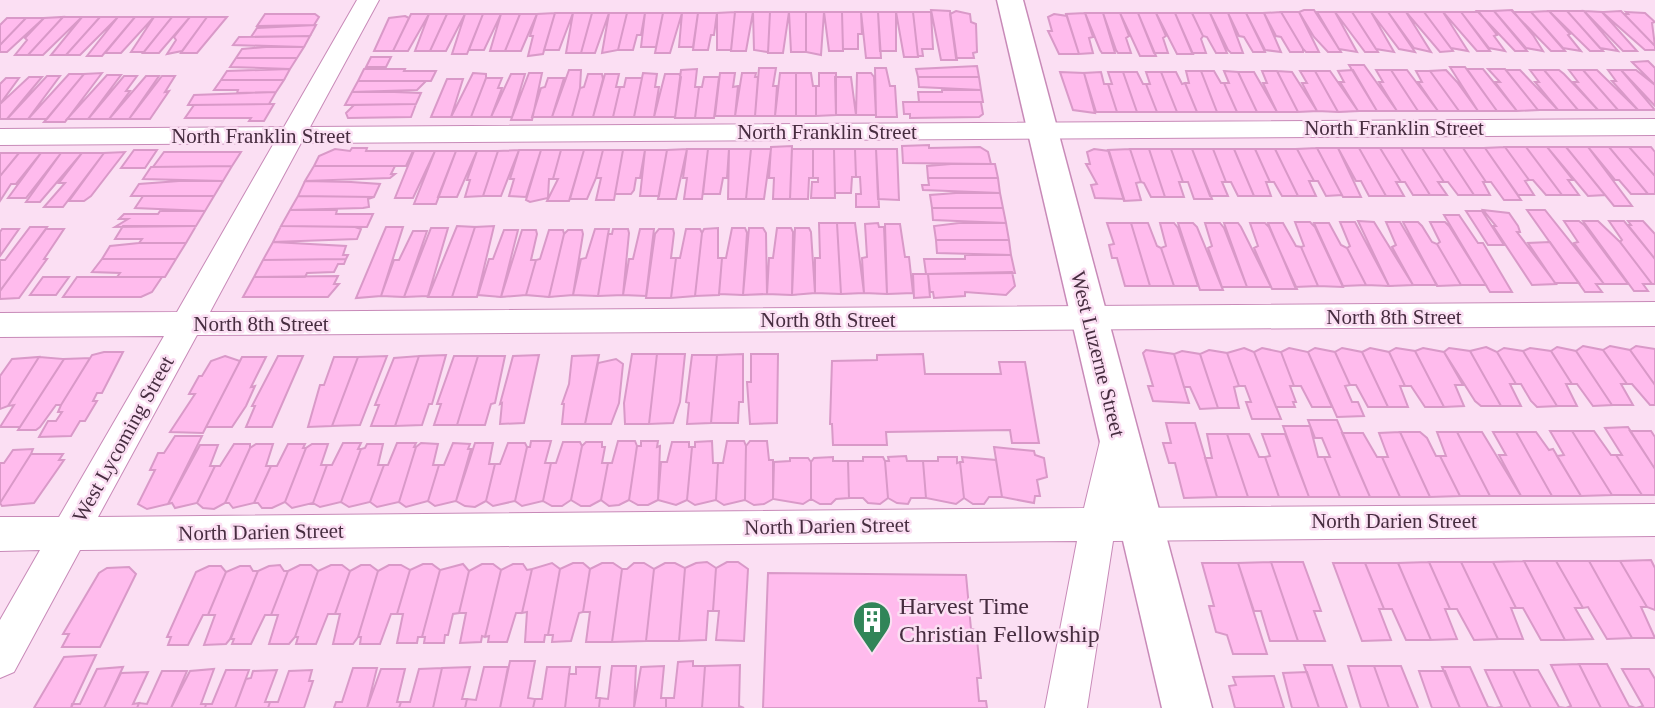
<svg xmlns="http://www.w3.org/2000/svg" width="1655" height="708" viewBox="0 0 1655 708" font-family="'Times New Roman',serif">
  <style>
    .building { fill: #ffbbed; stroke: #d999c8; stroke-width: 2 }
    .lines { fill: none; stroke-linecap: round; stroke-linejoin: round }
    .minor-casing { stroke: #c88ab8; stroke-width: 2 }
    .tertiary-casing { stroke: #c88ab8; stroke-width: 3 }
    .minor { fill: #fff; fill-rule: evenodd }
    .tertiary { fill: #fff; fill-rule: evenodd }
    .labels { text-anchor: middle; dominant-baseline: central; stroke-width: 5; stroke-linejoin: round; paint-order: stroke }
    .street-label { font-size: 21px; fill: #472d40; stroke: #fbdff3 }
    .near-poi-label { font-size: 24px; fill: #472d40; stroke: #fbdff3; text-anchor: start }
  </style>
  <rect width="100%" height="100%" fill="#fbdff3"/>
  <path class="building" d="M931 10 950 11 957 60H941Z
    M1304 10H1314L1341 52H1328L1314 37 1299 12Z
    M1512 10 1533 35 1543 51 1526 48 1494 11Z
    M956 11 970 14 971 22 976 24 977 52 973 53 974 58H956L950 14Z
    M1477 11H1494L1527 51H1515Z
    M1549 11 1570 34 1568 35 1581 51 1563 48 1531 12Z
    M1549 11H1567L1603 51H1590Z
    M1567 11H1584L1618 51 1600 48Z
    M1584 11 1602 12 1637 51H1623Z
    M1621 11 1655 46V50H1645L1602 12Z
    M735 12H753L746 51H731Z
    M735 12 731 50H717V13Z
    M753 12H770L768 52 754 50Z
    M770 12H789L783 53H768Z
    M789 12H806V52H791Z
    M806 12H824L821 55 806 52Z
    M824 12H842L843 51H829Z
    M842 12H861L862 34H858V49H843Z
    M861 12H878L881 58H866Z
    M878 12H896V51H880Z
    M896 12H913L918 57H904Z
    M913 12H931L933 49H922L923 56H918Z
    M1281 12H1299L1319 52H1306L1303 49Z
    M1281 12 1303 49V52H1290L1281 37 1276 36 1264 13Z
    M1317 12H1335L1357 52 1339 49Z
    M1335 12H1352L1378 52H1365Z
    M1352 12H1371L1394 52 1376 49Z
    M1371 12H1388L1415 52 1399 49Z
    M1388 12H1406L1431 52 1414 48Z
    M1406 12H1424L1453 51 1440 52Z
    M1424 12H1443L1468 51 1451 48Z
    M1443 12H1461L1490 51H1477Z
    M1461 12H1479L1497 35 1494 36 1505 51 1489 48Z
    M1513 12H1531L1565 51H1551Z
    M1626 12 1645 13 1655 22 1652 23 1655 46 1624 14H1628Z
    M555 13 543 54 528 56 533 36H530L537 14Z
    M555 13H573L559 50H544Z
    M573 13H592L581 53H566Z
    M592 13H609L595 53H581Z
    M609 13H627L618 50 602 53Z
    M627 13H645L641 35H637L633 50H618Z
    M645 13H663L656 47H641Z
    M663 13H682L670 53H655Z
    M682 13H698L693 47H679Z
    M698 13H717L714 35H711L708 50H693Z
    M1085 13H1103L1115 53H1102L1100 50Z
    M1085 13 1093 37 1089 38 1093 53 1079 54 1066 14Z
    M1103 13H1120L1129 36 1126 38 1131 53H1118L1116 50Z
    M1120 13H1138L1156 56H1140Z
    M1138 13H1156L1166 36 1163 38 1168 53H1154Z
    M1156 13H1175L1193 54H1177Z
    M1175 13H1192L1203 36 1201 39 1206 53H1192Z
    M1192 13H1210L1227 53H1216L1207 37 1203 36Z
    M1210 13H1228L1243 53H1231L1228 50Z
    M1228 13H1246L1265 52H1253L1244 37 1239 36Z
    M1246 13H1264L1281 52 1265 50Z
    M265 14H315L319 17 314 25 257 26Z
    M411 14H429L408 51H393Z
    M429 14H447L430 51H415Z
    M447 14H465L446 51H430Z
    M465 14H483L467 54H452Z
    M483 14H501L484 50H469Z
    M501 14H520L505 51H490Z
    M520 14H537L521 51H505Z
    M1054 14 1067 16 1079 54H1059L1048 31H1052L1048 17Z
    M405 16 409 18 393 51H374L389 18Z
    M63 17H82L43 55H28Z
    M63 17 28 55H15L27 40 25 38 44 18Z
    M82 17H100L66 55H51Z
    M100 17H118L80 55H66Z
    M118 17H135L102 56H87Z
    M135 17H154L121 53H105Z
    M154 17H172L144 52H131Z
    M172 17H190L159 53H143Z
    M190 17H207L182 51 167 54 176 40 174 37Z
    M207 17H227L197 53H181Z
    M7 18H26L0 45V25Z
    M26 18H44L7 52H0V45Z
    M316 25 310 36 251 37 257 28Z
    M310 36 304 47 233 45 239 37Z
    M266 47H304L297 58H236L242 49Z
    M371 57H391L386 67H366Z
    M236 58H297L290 69 230 67Z
    M1648 61 1655 68V85L1632 62Z
    M1349 65H1364L1397 111H1377Z
    M977 66 979 77H918L916 69Z
    M1450 67H1465L1497 111H1478Z
    M759 68H776L773 86H777L775 116H755Z
    M875 68H886L890 86H895L897 117H876Z
    M290 69 284 80H221L227 71Z
    M364 69H405L404 71H436L431 81H358Z
    M697 69 695 87H699L695 118H675L681 70Z
    M1467 69H1483L1517 111H1497Z
    M1488 69H1505L1538 110 1517 111 1495 82H1500Z
    M569 70H581L580 88 572 117H552Z
    M1353 70 1377 111H1358L1340 82H1344L1338 71Z
    M1376 70H1391L1418 111H1397L1379 82H1383Z
    M1391 70H1407L1438 111H1418Z
    M1446 70 1457 82 1478 111H1459L1430 71Z
    M1506 70H1520L1558 110H1538Z
    M1530 70H1544L1578 110H1558L1535 82H1539Z
    M1544 70H1559L1564 74 1598 110H1578Z
    M1569 70H1583L1618 110H1598L1573 82H1578Z
    M1583 70H1597L1638 110H1618Z
    M1608 70H1621L1655 110H1638L1612 81H1616Z
    M1621 70H1636L1655 85V106Z
    M1186 71H1201L1217 112H1197L1185 83H1189Z
    M1201 71H1214L1221 83H1224L1237 112H1217Z
    M1224 71 1238 72 1257 112H1237L1224 83H1229Z
    M1262 71H1277L1298 112H1277L1263 83H1267Z
    M1277 71 1292 72 1317 111 1298 112Z
    M1300 71H1315L1338 112 1317 111 1302 83H1307Z
    M1315 71H1330L1358 111 1338 112Z
    M1416 71H1430L1459 111H1438L1418 82H1422Z
    M1060 72 1084 73 1095 113 1073 110Z
    M1101 72 1104 84H1108L1117 112H1096L1084 73Z
    M1108 72H1123L1137 112H1117L1108 84H1112Z
    M1123 72H1137L1143 84H1146L1157 112H1137Z
    M1146 72H1161L1177 112H1157L1146 84H1150Z
    M1161 72H1176L1182 84 1185 83 1197 112H1177Z
    M1238 72H1254L1277 112H1257Z
    M102 73 65 122H44L84 74Z
    M473 73 486 74V78L471 117H451Z
    M529 73H542L532 120H511Z
    M643 73 657 74 655 87H659L654 117H634Z
    M720 73H735L733 87 738 86 735 116H715Z
    M742 73H756L755 77H758L755 116H735Z
    M780 73H796V116H775Z
    M796 73H811L813 86H816V116H796Z
    M819 73H836V115L816 116V86H819Z
    M857 73H871L874 77 876 115H856Z
    M69 74H84L47 119H28Z
    M511 74H525L512 117H491Z
    M588 74H602L603 79 593 117H572L580 88 584 87Z
    M605 74H619L616 87H620L613 117H593Z
    M665 74H679L681 77 675 117H654Z
    M107 75H121L88 119H67Z
    M47 76H60L28 119H7Z
    M124 76H137L126 91H130L109 119H88Z
    M146 76H159L129 119H109Z
    M162 76H175L165 92 169 91 150 119H129Z
    M29 77H42L7 119H0V104Z
    M704 77H719L714 118H695L699 87H702Z
    M835 77H851L856 115H836Z
    M918 77H979L981 90 919 87Z
    M6 78H19L0 104V84Z
    M486 78H502L498 88H502L491 117H471Z
    M548 78H564L552 117H532L541 88 545 87Z
    M626 78H642L634 117H613L620 87H624Z
    M447 79H463L451 117H431Z
    M221 80H284L276 92 237 93 238 90H214Z
    M358 81H426L417 90 352 92Z
    M942 90H981L983 102H919L918 92H942Z
    M276 92 269 104 188 105 194 95Z
    M352 92H394L421 93 416 104 345 105Z
    M903 102H981L983 114 979 117 910 118V114H904Z
    M269 104H274L264 121H249L251 118H185L194 105Z
    M416 104 411 117 348 118 346 113 354 105Z
    M929 145V148L980 147 988 152 991 164 903 163 902 146Z
    M792 146 790 199H773L774 178H769L771 147Z
    M1505 147 1529 180 1525 181 1534 195H1518L1485 148Z
    M1505 147H1526L1562 195H1546L1533 180H1529Z
    M1526 147H1547L1573 180H1568L1579 195H1562Z
    M1547 147H1566L1605 195 1588 196Z
    M1566 147H1588L1632 206H1614Z
    M1588 147H1609L1648 194H1631L1619 180H1615Z
    M1609 147H1629L1655 176V194H1648Z
    M1629 147H1651L1655 152V176Z
    M352 148H367L366 151H413L406 166H314L319 156 335 149 350 151Z
    M1317 148H1338L1361 197H1343Z
    M1317 148 1342 195 1326 196 1318 181H1314L1297 149Z
    M1338 148H1359L1386 196H1369L1361 181H1356Z
    M1359 148H1380L1401 182H1396L1404 196H1386Z
    M1380 148H1401L1430 195H1413L1405 182H1401Z
    M1401 148H1422L1444 182H1438L1447 195H1430Z
    M1422 148H1443L1474 195H1458L1448 182H1444Z
    M1443 148H1463L1486 182H1483L1490 195H1474Z
    M1463 148H1485L1521 200H1504L1491 182H1486Z
    M687 149 676 199H658L667 150Z
    M687 149H708L702 199H684L687 178H683Z
    M708 149H729L727 178H723L720 194H703Z
    M729 149H751L746 199H728Z
    M751 149H771L764 199H746Z
    M792 149H813V178H809L808 199H790Z
    M813 149H834L835 198H811L812 182H818V178H813Z
    M834 149H855L856 177H852L851 193H835Z
    M855 149H876L879 207H856V194H861L860 177H856Z
    M876 149H897L899 200 878 199Z
    M1094 149 1109 151 1124 199 1095 198 1091 185 1097 184 1086 164H1090L1087 152Z
    M1130 149 1141 182 1136 183 1141 200 1124 201 1108 150Z
    M1130 149H1149L1165 197H1151L1144 183 1141 182Z
    M1149 149H1171L1183 182H1179L1184 197H1165Z
    M1171 149H1192L1212 199H1194L1188 182H1183Z
    M1192 149H1213L1226 182H1222L1228 196H1210Z
    M1213 149H1234L1254 196H1238L1231 182H1226Z
    M1234 149H1255L1270 182H1266L1271 196H1254Z
    M1255 149H1275L1298 196H1282L1274 182H1270Z
    M1275 149H1297L1314 181H1309L1316 196H1298Z
    M134 150H157L145 168H121Z
    M519 150H541L526 197 509 196 514 179H510Z
    M519 150 501 196H483L498 151Z
    M541 150H561L553 179H549L548 198 530 202 526 200Z
    M561 150H584L569 201H547L558 179H553Z
    M584 150H603L596 178 587 199H570Z
    M603 150H623L614 200H596L601 178H596Z
    M623 150H645L640 178H636L634 190 631 194H615Z
    M645 150H667L659 196H640Z
    M414 151H435L413 198H395Z
    M435 151H456L436 204H414Z
    M456 151H477L457 197H438Z
    M477 151H498L483 196 465 197 470 180H467Z
    M125 152 91 196 84 201H69L104 153Z
    M164 152H241L232 166 153 167Z
    M0 153H19L0 176Z
    M19 153H41L16 184H11L0 201V176Z
    M41 153H61L26 198H8Z
    M61 153H82L40 202H26Z
    M82 153H104L63 207H44L65 183H59Z
    M951 164H995L998 178H928L927 166Z
    M232 166 223 181 143 179 151 167Z
    M314 166H395L391 174H395L390 178 305 181Z
    M928 178H998L1000 193 923 190 922 185H929Z
    M179 181H223L214 196H131L139 184Z
    M305 181 351 182 380 184 374 197 298 196Z
    M956 193H1000L1003 208H932L930 195Z
    M143 196H214L205 211 135 208Z
    M298 196 374 197 368 199 369 207 363 208 290 210Z
    M932 208H1003L1006 223 933 220Z
    M290 210H337L336 214H373L367 227 281 226Z
    M1483 210 1509 213 1518 226 1520 232H1517L1556 284 1532 285 1493 226H1496Z
    M1527 210H1545L1604 284H1596L1602 292H1585Z
    M160 211H205L196 226 115 227 128 219H119L124 214H158Z
    M1466 211H1482L1504 245H1488Z
    M1444 215H1459L1478 243H1483L1512 292H1490Z
    M1358 221 1374 222 1413 285 1389 286Z
    M1564 221H1579L1584 225 1628 284H1604L1574 243 1578 242Z
    M1583 221H1598L1620 242 1652 284H1643L1648 291H1634Z
    M1609 221H1624L1655 259V284H1652L1620 242 1622 240Z
    M1628 221H1643L1655 234V259L1628 225H1631Z
    M1295 222H1310L1315 227 1343 287 1318 286 1301 247 1304 246Z
    M1340 222H1355L1389 286 1366 285 1347 248 1350 246Z
    M1386 222H1400L1437 285H1413L1392 247 1396 245Z
    M1403 222H1418L1422 226 1432 242 1437 244 1461 285 1437 286Z
    M1430 222H1445L1449 226 1486 285H1461L1437 244 1440 242Z
    M819 223H837L841 294 815 293V258H820Z
    M837 223H855L864 293 841 294Z
    M878 223 879 227H884L887 294 864 293 862 258 867 257 865 224Z
    M959 223H1006L1009 240H936L934 226Z
    M1107 223H1131L1150 286H1125L1117 258H1112L1109 245 1114 244Z
    M1131 223H1148L1157 246 1161 248 1174 286H1150Z
    M1160 223H1174L1178 228 1198 286H1174L1161 248 1166 246Z
    M1178 223H1193L1197 227 1223 290H1200Z
    M1205 223H1220L1224 228 1247 287H1222L1208 248 1212 246Z
    M1224 223H1238L1241 227 1271 287H1247Z
    M1250 223H1265L1269 227 1297 289H1272L1254 248 1258 246Z
    M1268 223H1283L1296 246 1301 247 1318 286 1295 287Z
    M1314 223H1329L1341 245 1347 248 1366 285 1343 286Z
    M885 224H900L905 257H909L913 293 887 294Z
    M123 226H196L186 243H139L142 239H115Z
    M281 226 355 227 361 229 357 239 273 242Z
    M457 226 475 227 452 297H428Z
    M494 226 477 297H452L475 227Z
    M30 227H47L0 291V260H5Z
    M386 227H403L381 296 356 298Z
    M431 228H448L428 296 404 297Z
    M718 228V258H722L719 295 695 296 702 233 704 229Z
    M732 228H745L747 233 743 295 719 294 722 258H726Z
    M749 228H763L766 233 767 294 743 295Z
    M777 228H791L793 232 792 295 767 294 769 258H773Z
    M795 228H809L811 232 815 293 792 295Z
    M2 229H19L0 256V232Z
    M46 229H64L44 259H47L19 298 0 299V291Z
    M595 229H609L598 296 573 295 581 259 586 258Z
    M613 229H628L629 233 623 295 598 296 608 234H612Z
    M640 229H654L646 296 623 295 629 259H633Z
    M659 229H673L674 233 671 258H676L671 298H646L655 234Z
    M686 229H700L702 233 695 296 671 298 676 258H680Z
    M504 230H518L501 297 478 295 489 259H493Z
    M522 230H536L537 234 531 260H536L526 295 501 297Z
    M549 230H563L564 234 549 297 526 295 536 260 540 259Z
    M568 230H582L583 234 573 295 549 297 564 234Z
    M413 231H427L404 297 381 296 394 260H399Z
    M936 240H1009L1011 255 937 253Z
    M273 242 346 246 343 255H348L346 259 263 260Z
    M1550 242 1579 283H1555L1528 243Z
    M139 243H186L176 259H102L110 246Z
    M965 255H1011L1015 273 926 274 924 259H965Z
    M102 259H176L165 277H117L120 273 92 272Z
    M346 259 344 264H338L334 272 307 273 305 277H254L263 260Z
    M1012 272 1015 286 1006 295 965 292V296L934 298 933 292H930L928 274Z
    M913 274H928L930 297 914 298Z
    M338 276 334 284H339L328 297H243L254 277Z
    M43 277H69L56 295H30Z
    M77 277H162L152 292 141 297H63Z
    M1583 346 1603 350 1627 384H1621L1633 405H1612L1576 351Z
    M1610 346 1630 350 1655 385V405H1650L1632 384H1627L1603 350Z
    M1636 346 1655 349V385L1630 350Z
    M1486 347 1497 352 1516 384H1510L1521 406H1501L1470 351Z
    M1557 347 1576 351 1612 405 1593 406 1577 384H1572L1551 351Z
    M1244 348 1254 352 1281 419H1252L1246 402H1251L1245 386H1239L1227 353Z
    M1262 348 1281 352 1294 386H1290L1296 402H1293L1295 407H1276L1254 352Z
    M1289 348 1308 352 1332 407H1312L1301 386H1294L1281 352Z
    M1315 348 1335 352 1350 385 1345 386 1352 402H1358L1364 416 1337 417 1308 352Z
    M1342 348 1362 352 1388 407H1368L1356 385H1350L1335 352Z
    M1370 348 1389 352 1405 386H1400L1408 407H1388L1362 352Z
    M1396 348 1415 351 1444 407H1425L1411 386H1405L1389 352Z
    M1423 348 1444 352 1463 385H1455L1464 406 1444 407 1415 351Z
    M1449 348 1470 351 1501 406H1481L1475 401 1444 352Z
    M1504 348 1523 351 1557 406 1537 407 1531 401 1521 384H1516L1497 352Z
    M1530 348 1551 351 1572 384H1566L1577 406H1557L1523 351Z
    M1146 350 1174 354 1189 403 1153 401 1148 386H1153L1143 353Z
    M1209 350 1227 353 1239 386 1234 387 1239 408H1218L1200 354Z
    M1182 351 1200 354 1218 408 1200 409 1190 387H1184L1174 354Z
    M104 352H123L102 393H97L93 401H97L85 421H80L71 436 39 437 48 421H56L62 412H58L61 405 92 355Z
    M632 354H657L649 424H625L624 403Z
    M657 354H685L680 402 673 423 649 424Z
    M743 354V402H739L738 423H711L717 355Z
    M751 354H778L777 423 750 424 747 382H751Z
    M923 354 925 374H1001L999 362H1025L1039 443H1012L1010 430 886 432 887 445H833L832 424H830L832 361 877 360V355Z
    M446 355 432 404H429L422 425 395 426 419 356Z
    M539 355 524 423 500 424 502 403 500 404 513 356Z
    M599 355 585 424H562L564 404H562L569 384 572 356Z
    M692 355H717L711 423 687 424 689 403 686 402Z
    M225 356 240 361 203 433 170 432 195 394H189L199 376H202L211 361Z
    M278 356H303L272 427H246L255 406H252Z
    M387 356 360 425 332 426 358 357Z
    M419 356 395 426H371L379 405H375L394 358Z
    M454 356H478L457 425H434L441 404H437Z
    M478 356H505L495 403 491 404 485 425H457Z
    M39 357 8 406 0 409V376L12 359Z
    M39 357 64 359 20 427H0L14 405 8 406Z
    M242 357H266L251 387 255 386 246 406 232 427H206Z
    M334 357H358L332 426 308 427 320 385H324Z
    M90 358 61 405H56L40 427 36 430H18L64 359Z
    M616 359 623 364 619 403 611 424H585L598 363Z
    M1308 420H1337L1370 497H1340L1324 457H1330L1322 438H1315Z
    M1166 423H1195L1217 497 1184 498 1175 463H1169L1163 443H1171Z
    M1283 426H1310L1318 457H1324L1340 497H1309Z
    M1628 427 1655 469V495H1642L1616 455H1622L1605 428Z
    M1550 431H1572L1612 495 1581 496 1557 456 1564 455Z
    M1572 431H1594L1611 455H1616L1642 495H1612Z
    M1630 431H1651L1655 437V469Z
    M1400 432 1430 497H1400L1382 457H1388L1379 433Z
    M1400 432H1420L1427 438 1436 456H1440L1460 496 1430 497Z
    M1437 432H1457L1490 496H1460L1440 456H1446Z
    M1457 432H1482L1521 496H1490Z
    M1493 432H1516L1552 496H1521L1499 455H1506Z
    M1516 432H1536L1549 450 1553 449 1581 496H1552Z
    M1342 433H1363L1377 457H1382L1400 497H1370Z
    M1207 434H1227L1248 497H1217L1205 458H1212Z
    M1227 434H1249L1259 457H1265L1279 497H1248Z
    M1262 434H1285L1309 497H1279L1265 457 1270 456Z
    M175 436H202L168 504 147 509 138 504 155 470H150L158 453H164Z
    M531 441H551L545 463H551L543 501 522 506 515 501 527 447H530Z
    M618 441H635L637 446 629 500 619 505 609 506 601 500 608 463H612Z
    M641 441H658L657 447 660 446 658 500 648 505H638L629 500 637 446H641Z
    M712 441 713 463H718L716 500 695 505 687 500 692 447H695V442Z
    M727 441H744L746 446 745 500 724 505 716 500 718 463H723Z
    M750 441H767L769 460H773V499L764 504 754 505 745 500 746 446Z
    M563 442H580L582 446 571 500 562 506H552L543 501 551 463H556Z
    M586 442H602V447H605L602 463H608L601 500 590 506H581L571 500 582 446Z
    M672 442H689V447H692L687 500 676 505 658 500 661 462H667Z
    M343 443H361L358 449H361L341 502 320 507 313 503 327 465H332Z
    M397 443H416L414 447H416L399 502 377 507 370 502 384 465H388Z
    M421 443 438 444 433 465H439L428 501 406 507 399 502 416 447Z
    M453 443 470 444 468 449H471L456 501 435 506 428 501 439 465H444Z
    M475 443H493L489 464H495L486 501 475 507 465 506 456 501Z
    M508 443H525L527 447 515 501 493 506 486 501 495 464H500Z
    M234 444H250V448L225 503 214 509 203 508 197 503 215 466H220Z
    M256 444H273L266 466H271L254 503 233 508 229 503H225L250 448Z
    M288 444H305L303 448H306L285 502 272 508H262L258 503H254L271 466H277Z
    M312 444H328L321 465H327L313 503 292 508 285 502 306 448Z
    M367 444H383L378 465H384L370 502 349 507 341 502 361 449 365 448Z
    M200 445H218L210 466H215L197 503 175 508 172 503 168 504Z
    M994 447 1034 451 1035 455 1044 458 1047 477 1037 480 1040 496H1035L1034 503 1002 497Z
    M33 449 31 454 0 503V463H4L13 450Z
    M31 454H63L59 460H64L34 503 2 506 0 503Z
    M906 456 907 461H923L926 498H911L908 504 897 503 888 498 885 461H889L888 457Z
    M833 457V461H848L849 498 836 499 831 504H820L811 499V462L814 458Z
    M863 457H883L885 461 888 498 880 504 868 503 863 498H849L848 461H863Z
    M938 457H957V463L960 462 964 498 956 504 926 498 923 461H938Z
    M962 457 996 460 1002 497H989L984 504H973L964 498 960 462H963Z
    M790 458H808L811 462V499L803 504 773 499 774 462 790 461Z
    M1651 560 1655 568V610L1647 607 1620 561Z
    M1524 561H1556L1583 608H1575L1593 639 1565 640Z
    M1524 561 1565 640H1541L1523 608H1516L1493 562Z
    M1556 561H1589L1632 638 1607 639 1588 607 1583 608Z
    M1589 561H1620L1647 607H1641L1655 638H1632Z
    M707 562 716 568 713 611H708L706 640 679 641 685 568 696 563Z
    M727 562H738L748 569 744 641 716 640 719 611H713L716 568Z
    M1271 562 1298 641H1270L1261 611H1254L1238 563Z
    M1271 562H1303L1321 611H1314L1325 641H1298Z
    M1429 562H1461L1498 639 1474 640 1457 609H1450Z
    M1429 562 1450 609H1445L1457 639 1431 640 1398 563Z
    M1461 562H1493L1516 608H1511L1523 639H1498Z
    M552 563 560 569 548 635H545L544 642H525L527 612 522 613 532 569Z
    M573 563H583L590 569 583 612 579 613 571 641 552 642 553 635H548L560 569Z
    M602 563H613L622 569 612 642H586L590 612H583L590 569Z
    M634 563H644L654 569 646 641 612 642 622 569H627Z
    M665 563H675L685 568 679 641H646L654 569Z
    M1202 563H1238L1267 654H1233L1227 635 1216 632 1209 606H1214Z
    M1333 563H1365L1384 609H1379L1391 640 1362 641Z
    M1365 563H1398L1431 640H1406L1392 609H1384Z
    M423 564H432L440 570 422 637H418L417 643H397L403 614H397L410 570Z
    M463 564 469 571 459 613 453 614 448 635H445L444 643H424L425 637H422L440 570Z
    M482 564H493L501 570 485 637 482 636 481 642 460 643 466 613H459L469 571Z
    M513 564H523L527 570 532 569 522 613H516L507 642H488L489 636 485 637 501 570Z
    M280 565 284 571H288L271 615H265L251 644H232L234 639H230L258 571 269 566Z
    M300 565H311L318 571 295 637 289 644H269L278 615H271L288 571Z
    M331 565H342L350 571 335 614H328L316 644H296L298 637H295L318 571Z
    M361 565H370L378 571 358 637 353 644H333L340 614H335L350 571Z
    M389 565H401L410 570 397 614H391L380 644H360L361 637H358L378 571Z
    M209 566H221L226 572 208 615H203L188 645H168L171 637H167L196 572Z
    M240 566H250L253 571H258L231 638 226 644 204 645 215 615H208L226 572Z
    M129 567 136 574 100 647H62L69 634H63L99 573 107 568Z
    M768 573 966 575 971 629 976 630 981 678H977L979 701H986L987 708H763Z
    M96 655 71 708H34L64 657Z
    M510 661H535L528 698 535 699 533 708H500Z
    M693 661V666H705L702 708H666V698H674L678 662Z
    M1579 664 1601 708H1566L1571 706 1551 665Z
    M1579 664H1607L1629 706 1636 708H1601Z
    M740 665 739 706 744 708H702L705 666Z
    M1304 665H1332L1347 708H1319Z
    M612 666H636L634 708H599L600 698 608 699Z
    M664 666 661 698H666V708H634L641 667Z
    M1348 666H1374L1389 708H1361Z
    M1374 666H1401L1418 708H1389Z
    M123 667 104 708H71L72 704H80L97 669Z
    M470 667 462 699H467L465 708H433L442 668Z
    M484 667H508L500 708H465L467 699 476 700Z
    M547 667H570L565 708H533L535 699H542Z
    M576 667H600L596 698H600L599 708H565L569 674H576Z
    M1442 667H1470L1488 707 1495 708H1460Z
    M353 668H377L367 708H334L336 702H342Z
    M442 668 433 708H399L401 702H410L419 669Z
    M214 669 201 704H206L205 708H171L190 671Z
    M381 669H405L397 702H401L399 708H367Z
    M1622 669H1649L1655 679V708H1636L1643 706Z
    M226 670H249L235 708H205L206 704H212Z
    M277 670 265 702H270L268 708H235L246 679 251 678 253 671Z
    M312 670 309 681H313L304 708H268L270 702H278L289 671Z
    M1485 670H1513L1531 708H1495L1502 707Z
    M1513 670H1538L1559 707 1566 708H1531Z
    M162 671H187L171 708H137L139 703 147 704Z
    M1419 671H1445L1460 708H1432Z
    M148 672 133 704 139 703 137 708H104L121 673Z
    M1307 672 1319 708H1292L1283 673Z
    M1274 676 1284 708H1235L1229 686 1236 685 1233 677Z"/>
  <g class="lines">
    <g class="minor-casing">
      <path id="minor" d="M357 0H379L310 127 1655 119V135L301 143 210 312 1655 302V326L197 335 98 517 1084 508 1101 437 1106 427 1118 423 1130 427 1135 437 1119 508 1655 504V536L1113 541 1087 708H1045L1077 541 80 550 14 672 0 678V620L40 550 0 551V517H59L164 336 0 337V313L177 312 274 143 0 145V129L284 127Z"/>
    </g>
    <g class="tertiary-casing">
      <path id="tertiary" d="M997 0H1023L1212 708H1162Z"/>
    </g>
    <use href="#minor" class="minor"/>
    <use href="#tertiary" class="tertiary"/>
  </g>
  <defs>
    <g id="building-pin" transform="scale(2.0125)"><path d="M0 17L-7.5 6A9.5 9.5 0 1 1 7.5 6Z" fill="#318558" stroke="#fbdff3"/><path d="M-4-6H4V6H1V3H-1V6H-4ZM-2.5-4.3h1.7v1.8h-1.7ZM.8-4.3h1.7v1.8H.8ZM-2.5-1h1.7V.8h-1.7ZM.8-1h1.7V.8H.8Z" fill="#fff"/></g>
  </defs>
  <g fill-rule="evenodd">
    <use href="#building-pin" x="872" y="620"/>
  </g>
  <g class="labels">
    <g class="street-label">
      <text x="1394" y="128">North Franklin Street</text>
      <text x="827" y="132">North Franklin Street</text>
      <text x="261" y="136">North Franklin Street</text>
      <text x="1394" y="317">North 8th Street</text>
      <text x="828" y="320">North 8th Street</text>
      <text x="261" y="324">North 8th Street</text>
      <text transform="translate(1098 354) rotate(76)">West Luzerne Street</text>
      <text transform="translate(123 439) rotate(-61)">West Lycoming Street</text>
      <text x="1394" y="521">North Darien Street</text>
      <text transform="translate(827 526) rotate(-1)">North Darien Street</text>
      <text transform="translate(261 532) rotate(-1)">North Darien Street</text>
    </g>
    <g class="near-poi-label">
      <text x="899" y="606">Harvest Time<tspan x="899" dy="28">Christian Fellowship</tspan></text>
    </g>
  </g>
</svg>
